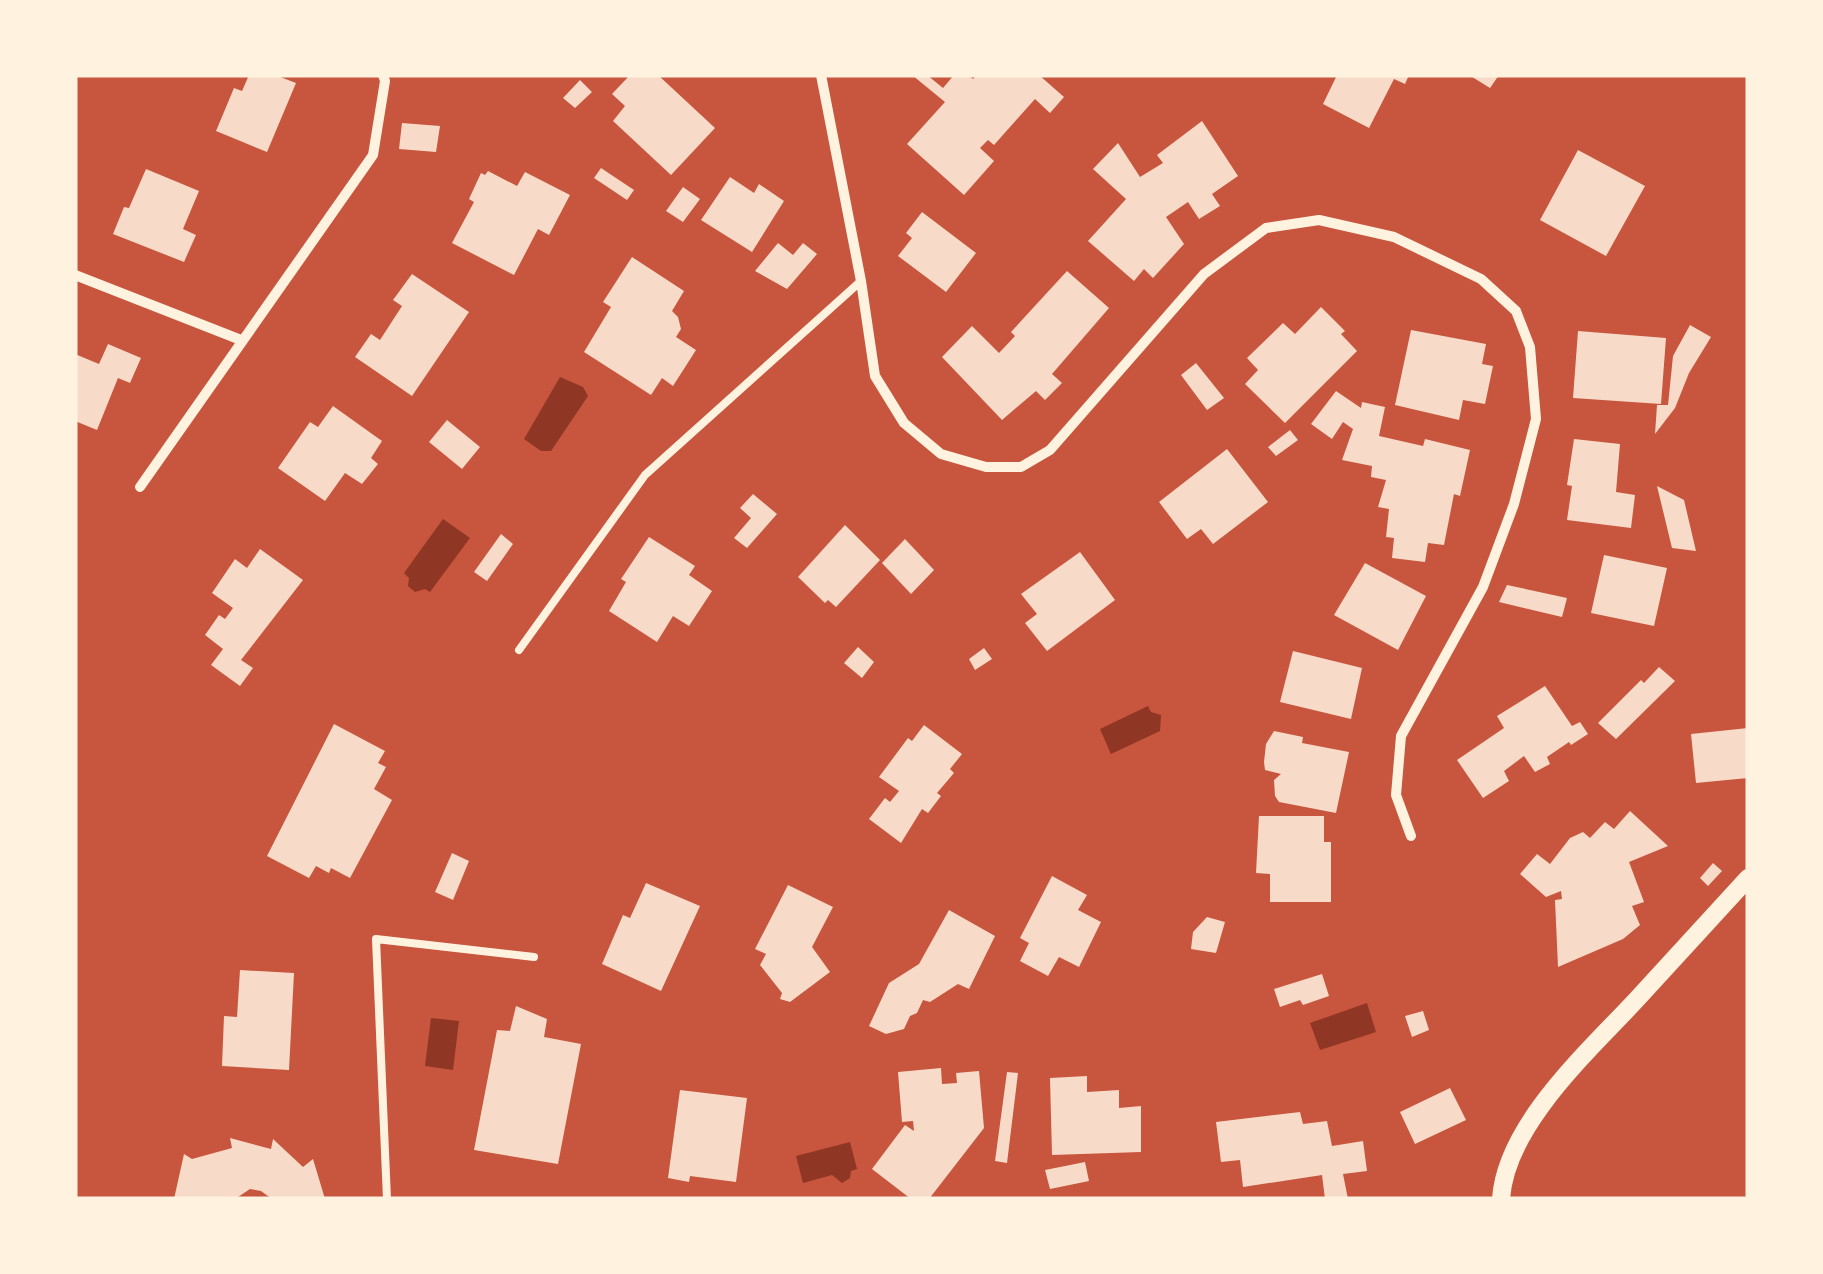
<svg xmlns="http://www.w3.org/2000/svg" width="1823" height="1274" viewBox="0 0 1823 1274" font-family="Figtree,sans-serif">
  <style>
    .water { fill: #8f3625 }
    .building { fill: #f7dbc8 }
    .lines { fill: none; stroke-linecap: round; stroke-linejoin: round }
    .service { stroke: #fff3e0; stroke-width: 8 }
    .minor { stroke: #fff3e0; stroke-width: 10 }
    .tertiary { stroke: #fff3e0; stroke-width: 18 }
  </style>
  <rect width="100%" height="100%" fill="#c8553d"/>
  <path class="water" d="M560 377 583 387 588 396 551 451H541L524 439Z
    M443 519 470 538 430 592 425 589 415 592 408 586 409 578 404 573Z
    M1148 706 1151 712 1161 715 1160 731 1111 754 1100 729Z
    M1367 1003 1376 1032 1320 1050 1310 1023Z
    M431 1018 459 1021 453 1070 425 1066Z
    M850 1142 857 1169 851 1171 850 1178 842 1183 832 1175 803 1183 796 1156Z"/>
  <path class="building" d="M249 75H275L296 83 267 152 216 131 234 88 242 91Z
    M630 75H658L715 128 671 175 613 121 625 106 612 94Z
    M912 75H927L943 88 954 75H968L973 79 976 75H1039L1064 97 1050 113 1035 99 994 145 988 140 980 148 994 161 964 195 907 144 945 102Z
    M1337 75H1409L1405 84 1394 79 1369 128 1323 104Z
    M1469 75H1499L1490 88Z
    M580 80 592 92 575 108 563 98Z
    M1202 121 1238 176 1212 194 1220 206 1199 219 1188 202 1166 217 1184 244 1153 278 1144 269 1134 281 1088 241 1126 199 1093 169 1118 143 1140 177 1163 163 1157 155Z
    M402 123 440 126 436 152 399 149Z
    M1578 150 1645 186 1606 256 1540 220Z
    M601 168 634 190 627 200 594 178Z
    M146 169 199 191 183 229 196 235 184 262 113 234 124 207 129 208Z
    M488 171 517 186 525 172 570 195 549 235 538 229 514 275 452 243 474 202 469 199 481 173 485 175Z
    M730 177 754 193 759 184 784 201 752 252 701 220Z
    M683 187 700 199 683 222 666 211Z
    M922 212 976 253 946 292 898 256 912 238 906 233Z
    M778 243 793 255 803 243 817 254 787 289 755 271Z
    M632 257 684 291 672 311 678 317 681 329 676 337 696 350 673 386 662 378 651 395 584 352 611 307 603 302Z
    M1067 271 1109 308 1052 374 1062 383 1045 400 1036 391 1002 420 942 357 972 326 999 353 1015 336 1011 332Z
    M412 274 469 312 412 396 355 357 371 334 380 340 402 306 393 300Z
    M1321 307 1345 331 1341 334 1357 351 1285 423 1245 384 1258 370 1247 358 1283 323 1295 334Z
    M1690 325 1711 337 1689 373 1675 408 1655 434 1657 405H1668L1673 356Z
    M1411 330 1486 344 1482 364 1493 366 1485 404 1463 400 1459 420 1395 405Z
    M1578 331 1666 338 1661 404 1573 398Z
    M108 344 141 358 130 383 118 378 97 430 75 421V354L99 364Z
    M1196 363 1224 398 1207 410 1181 375Z
    M1336 391 1361 408 1362 402 1385 407 1379 436 1423 446 1425 439 1470 450 1460 496 1454 494 1444 545 1428 543 1425 562 1392 558 1394 538 1386 537 1389 509 1378 507 1386 480 1371 477 1372 466 1342 460 1353 429 1343 422 1332 439 1311 424Z
    M333 406 382 441 371 458 378 464 362 484 345 473 325 501 278 468 310 422 318 427Z
    M447 420 480 447 462 469 429 442Z
    M1290 430 1298 440 1276 456 1268 447Z
    M1574 439 1620 444 1616 492 1635 495 1631 528 1567 520 1572 486 1567 485Z
    M1227 449 1268 502 1213 544 1201 529 1187 539 1159 502Z
    M1657 486 1684 500 1696 551 1672 548Z
    M753 494 777 514 747 548 734 538 751 518 740 508Z
    M845 525 880 560 836 607 828 600 825 603 798 577Z
    M501 534 513 544 487 581 474 572Z
    M649 537 695 566 689 575 712 591 689 626 673 616 657 642 609 611 626 582 621 579Z
    M905 539 934 570 911 594 882 563Z
    M260 549 303 580 241 660 253 668 240 686 211 665 223 649 205 635 219 615 225 619 233 608 212 593 235 559 247 568Z
    M1080 552 1115 600 1047 651 1025 623 1037 614 1021 594Z
    M1604 555 1667 568 1654 626 1591 613Z
    M1365 563 1426 596 1398 650 1334 615Z
    M1507 585 1567 598 1562 617 1499 602Z
    M858 647 874 662 862 678 844 663Z
    M984 648 992 659 975 670 969 659Z
    M1293 651 1362 668 1351 719 1280 702Z
    M1659 667 1675 681 1616 739 1598 723 1641 680 1644 683Z
    M1545 686 1572 726 1580 722 1588 734 1571 745 1569 742 1547 757 1550 764 1535 772 1524 756 1504 771 1509 781 1483 798 1457 760 1504 728 1497 716Z
    M334 724 385 751 378 763 386 767 374 789 392 800 350 878 331 868 329 873 316 866 309 878 267 856Z
    M924 725 962 754 950 769 954 773 937 793 941 796 928 813 922 809 901 843 869 819 885 798 890 802 899 791 879 777 908 738 912 741Z
    M1748 728V778L1696 783 1691 734Z
    M1274 731 1303 737 1302 743 1349 752 1336 813 1279 802 1275 796 1274 780 1281 774 1265 770 1264 762 1266 744Z
    M1630 811 1668 846 1629 862 1644 902 1632 906 1640 925 1623 939 1558 967 1555 900 1562 899 1561 891 1546 897 1520 874 1537 854 1550 864 1570 838 1583 832 1590 838 1605 822 1614 829Z
    M1259 816H1324V842H1331V902H1270V874L1256 873Z
    M452 853 469 861 453 900 435 892Z
    M1713 863 1722 871 1708 886 1700 878Z
    M1052 876 1087 895 1078 910 1101 922 1079 967 1059 957 1048 976 1020 961 1029 943 1020 938Z
    M646 883 700 906 661 991 602 964 623 915 630 918Z
    M788 885 833 907 812 947 830 972 790 1002 780 999 782 993 760 965 766 954 755 949Z
    M949 910 995 936 969 989 958 984 930 1002 923 1000 917 1013 910 1016 904 1029 886 1034 869 1026 889 983 919 964Z
    M1207 917 1225 922 1216 953 1191 949 1193 932Z
    M240 970 294 973 289 1070 222 1066 224 1016 237 1017Z
    M1322 974 1329 996 1303 1005 1300 1000 1280 1007 1274 989Z
    M516 1006 547 1019 544 1037 581 1044 558 1164 474 1150 497 1030 510 1031Z
    M1423 1011 1429 1030 1412 1037 1405 1016Z
    M941 1068 942 1084 957 1083 956 1073 979 1071 984 1128 929 1199H911L872 1169 905 1125 914 1131 913 1121 902 1122 898 1072Z
    M1007 1072 1018 1073 1007 1163 995 1161Z
    M1087 1076V1092L1119 1090V1108L1141 1106V1152L1052 1155 1050 1078Z
    M1450 1088 1466 1120 1415 1144 1400 1112Z
    M680 1090 747 1098 736 1182 690 1176 689 1182 668 1178Z
    M1300 1112 1303 1124 1327 1121 1332 1146 1363 1141 1367 1171 1343 1174 1348 1199H1325L1322 1175 1243 1187 1240 1160 1221 1162 1216 1122Z
    M230 1138 271 1149 273 1139 303 1167 313 1159 325 1199H272L261 1191 250 1189 235 1199H174L184 1154 192 1159 232 1148Z
    M1085 1162 1089 1181 1050 1189 1045 1170Z"/>
  <g class="lines">
    <path class="service" d="M519 650 645 475 861 281
      M387 1199 376 939 534 957"/>
    <path class="minor" d="M821 75 861 281 875 376 904 423 941 454 986 467H1021L1050 450 1204 274 1266 228 1319 220 1394 237 1481 279 1516 311 1530 347 1536 419 1514 504 1483 587 1401 736 1396 795 1411 836
      M75 275 241 340
      M140 487 373 155 385 81 383 75"/>
    <path class="tertiary" d="M1501 1199C1506 1124 1590 1050 1638 998 1675 958 1711 918 1748 878"/>
  </g>
  <rect width="1823" height="1274" fill="none" stroke="#fff3e0" stroke-width="155"/>
</svg>
